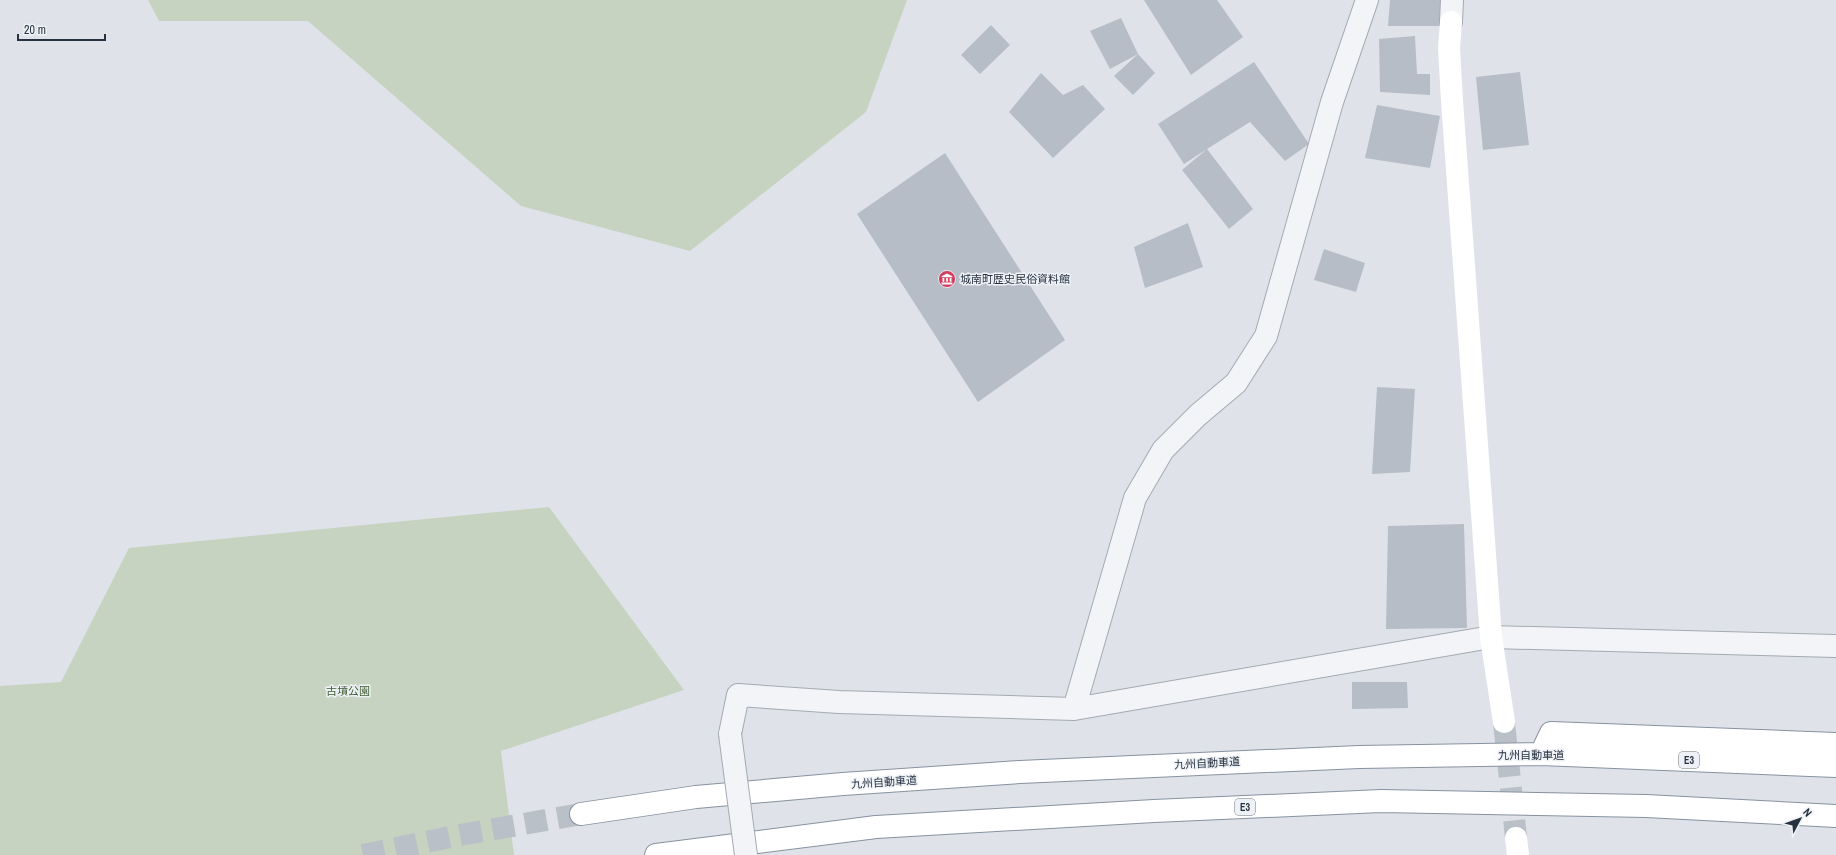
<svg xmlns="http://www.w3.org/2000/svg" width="1836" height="855" viewBox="0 0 1836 855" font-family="'Archivo Narrow','Noto Sans JP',sans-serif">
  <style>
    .green { fill: #c6d3c0 }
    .building { fill: #b6bdc6 }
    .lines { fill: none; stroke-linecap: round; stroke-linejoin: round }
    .secondary-tunnel { stroke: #bac0c7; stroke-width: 22; stroke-dasharray: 22 11; stroke-linecap: butt }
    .highway-tunnel { stroke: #bac0c7; stroke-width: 22; stroke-dasharray: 22 11; stroke-linecap: butt }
    .street-casing { stroke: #a4aab3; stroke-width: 24 }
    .highway-casing { stroke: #8692a0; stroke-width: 24 }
    .street { stroke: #f2f4f7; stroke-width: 22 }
    .secondary { stroke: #fff; stroke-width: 22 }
    .highway { stroke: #fff; stroke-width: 22 }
    .street-bridge-casing { stroke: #a4aab3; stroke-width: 24; stroke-linecap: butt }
    .street-bridge { stroke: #f2f4f7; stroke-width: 22 }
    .labels { text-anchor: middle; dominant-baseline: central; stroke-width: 3; stroke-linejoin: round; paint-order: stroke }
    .shield { fill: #eef2f6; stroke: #636c77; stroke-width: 1 }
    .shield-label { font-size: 10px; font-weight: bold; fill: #273241 }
    .poi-label { font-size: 11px; fill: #273241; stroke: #eef2f6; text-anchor: start }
    .park-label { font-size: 11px; fill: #3f5d34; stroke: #eef2f6 }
    .street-label { font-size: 11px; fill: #273241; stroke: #eef2f6 }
  </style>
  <rect width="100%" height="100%" fill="#dfe3e9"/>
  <path class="green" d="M148 0H907L866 112 690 251 521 206 308 21H159Z
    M549 507 684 690 501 751 514 855H0V686L61 682 129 548Z"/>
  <path class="building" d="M1144 0H1217L1243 37 1191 75Z
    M1390 0H1441L1440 26H1388Z
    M1121 18 1138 54 1155 73 1133 95 1114 76 1138 54 1110 69 1090 31Z
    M991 25 1010 45 980 74 961 55Z
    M1415 36 1417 74H1430V95L1380 92 1379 39Z
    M1254 62 1309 144 1285 161 1250 122 1207 149 1253 209 1229 229 1182 170 1207 149 1184 164 1158 124Z
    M1520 72 1529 145 1483 150 1476 77Z
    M1041 73 1063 95 1083 85 1105 109 1053 158 1009 112Z
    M1377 105 1440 116 1430 168 1365 158Z
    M945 153 1065 340 978 402 857 214Z
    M1188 223 1203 267 1145 288 1134 247Z
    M1324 249 1365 263 1356 292 1314 280Z
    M1377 387 1415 389 1410 472 1372 474Z
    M1464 524 1467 628 1386 629 1388 526Z
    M1352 682H1407L1408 708 1352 709Z"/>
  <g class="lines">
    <path class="secondary-tunnel" d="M1504 722 1516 838"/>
    <path class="highway-tunnel" d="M363 855 460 835 581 814"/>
    <g class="street-casing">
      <path id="street" d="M1451 22 1452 0
        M1074 709 1135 498 1163 450 1198 415 1236 383 1266 336 1332 102 1367 0
        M730 734 738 695 839 702 1074 709 1491 637 1836 646"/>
    </g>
    <g class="highway-casing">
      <path id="highway" d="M1541 754 1551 733 1836 744
        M581 814 696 797 843 784 1020 772 1359 757 1541 754 1836 766
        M656 855 876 827 1154 811 1381 801 1646 806 1836 816"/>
    </g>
    <use href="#street" class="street"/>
    <path class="secondary" d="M1451 22 1449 48 1452 101 1491 637 1504 722
      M1516 838 1518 855"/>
    <use href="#highway" class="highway"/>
    <g class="street-bridge-casing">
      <path id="street-bridge" d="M730 734 746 855"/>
    </g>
    <use href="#street-bridge" class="street-bridge"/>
  </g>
  <defs>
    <g id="museum-disc" transform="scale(0.9)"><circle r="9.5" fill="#d33e60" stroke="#eef2f6"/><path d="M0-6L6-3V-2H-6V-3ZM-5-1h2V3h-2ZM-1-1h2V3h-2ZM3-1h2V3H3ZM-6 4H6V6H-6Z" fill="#fff"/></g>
  </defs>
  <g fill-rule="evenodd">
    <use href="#museum-disc" x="947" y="279"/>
  </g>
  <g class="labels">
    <g class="shield">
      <rect x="1679" y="752" width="20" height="16" rx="3"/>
      <rect x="1235" y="799" width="20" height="16" rx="3"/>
    </g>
    <g class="shield-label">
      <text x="1689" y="760">E3</text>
      <text x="1245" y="807">E3</text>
    </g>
    <g class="poi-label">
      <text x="960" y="279">城南町歴史民俗資料館</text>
    </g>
    <g class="park-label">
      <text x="348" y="691">古墳公園</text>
    </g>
    <g class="street-label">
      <text x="1531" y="755">九州自動車道</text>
      <text transform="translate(1207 763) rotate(-3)">九州自動車道</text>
      <text transform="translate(884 782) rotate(-4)">九州自動車道</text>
    </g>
  </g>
  <g transform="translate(1800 819) rotate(49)" stroke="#eef2f6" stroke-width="3" paint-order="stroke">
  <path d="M0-3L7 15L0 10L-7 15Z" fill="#273241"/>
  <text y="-6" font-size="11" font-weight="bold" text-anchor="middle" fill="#273241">N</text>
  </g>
  <path d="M18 34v6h87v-6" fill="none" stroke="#273241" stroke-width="2"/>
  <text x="24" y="34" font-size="12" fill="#273241" stroke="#eef2f6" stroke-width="3" paint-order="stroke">20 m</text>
</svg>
